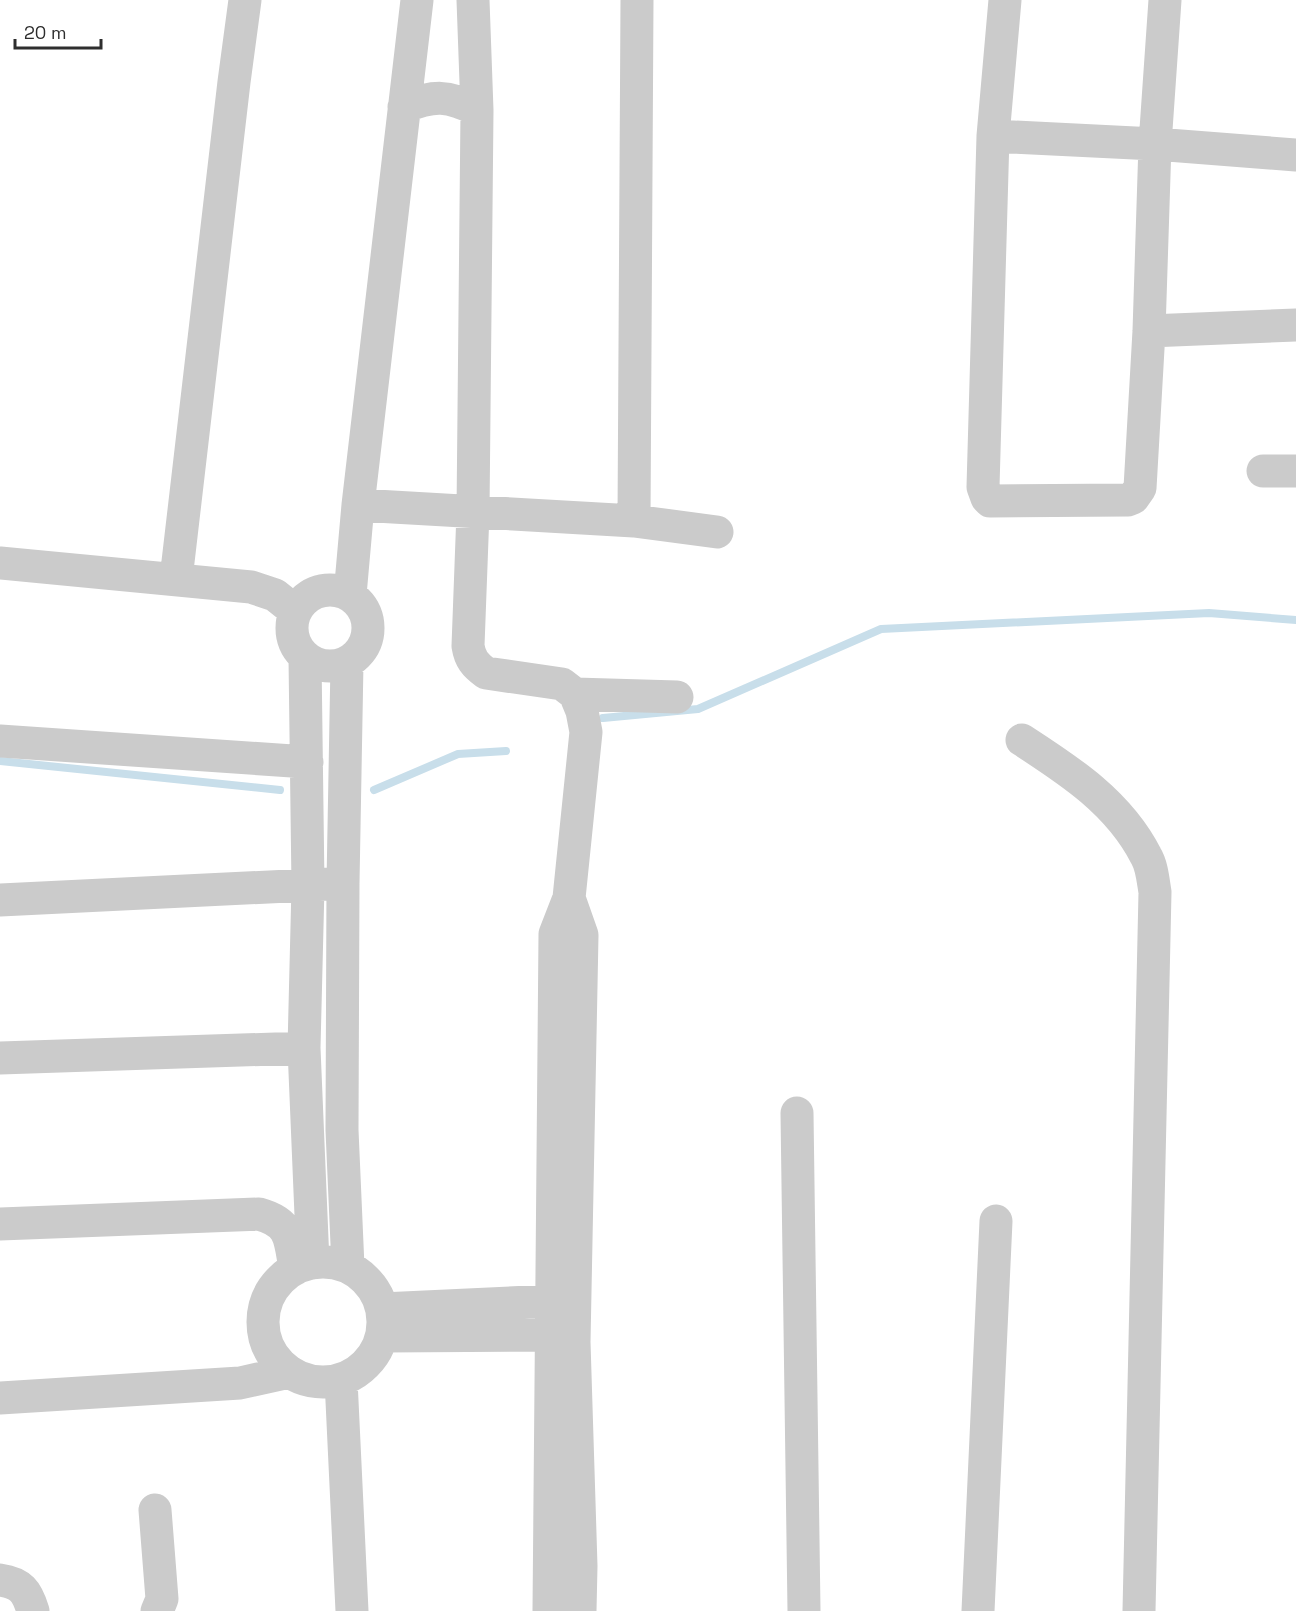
<svg xmlns="http://www.w3.org/2000/svg" width="1296" height="1611" viewBox="0 0 1296 1611" font-family="'Space Grotesk',sans-serif">
  <style>
    .lines { fill: none; stroke-linecap: round; stroke-linejoin: round }
    .stream { stroke: #c8deea; stroke-width: 8 }
    .minor { stroke: #cbcbcb; stroke-width: 33 }
  </style>
  <rect width="100%" height="100%" fill="#fff"/>
  <g class="lines">
    <path class="stream" d="M603 718 698 709 881 629 1209 613 1296 620
      M0 761 280 790
      M374 790 458 754 506 751"/>
    <path class="minor" d="M473 0 477 110 473 512 468 646C470 659 475 665 486 673L562 684 575 694 582 711 586 732 569 898 555 934 549 1611
      M1005 0 993 136 983 487 987 498 990 501 1128 500 1133 498 1140 488 1149 331 1155 144 1165 0
      M404 107C434 95 448 95 477 110
      M993 136 1155 144 1296 155
      M1149 331 1296 325
      M1263 471H1296
      M358 505 634 521 717 532
      M634 521 637 0
      M0 563 251 587 275 595 295 611
      M176 579 234 82 245 0
      M292 628a38 38 0 1 1 76 0a38 38 0 1 1-76 0Z
      M350 595 358 505 417 0
      M305 658 308 886 304 1048 313 1263
      M347 663 343 883 342 1130 348 1267
      M575 694 677 697
      M1022 740C1070 771 1119 803 1146 856 1152 866 1153 880 1155 892L1139 1611
      M0 741 307 762
      M569 898 582 935 574 1342 581 1566 580 1611
      M0 900 329 884
      M0 1058 304 1048
      M797 1113 804 1611
      M0 1224 259 1214C292 1223 290 1240 295 1269
      M263 1322a60 60 0 1 1 120 0a60 60 0 1 1-120 0Z
      M382 1309 572 1300
      M383 1336 572 1335
      M341 1380 352 1611
      M0 1398 240 1383 290 1372
      M155 1510 162 1599 157 1611
      M0 1580C21 1583 27 1591 33 1611
      M978 1611 996 1221"/>
  </g>
  <path d="M15 39v9h86v-9" fill="none" stroke="#2e2e2e" stroke-width="3"/>
  <text x="24" y="39" font-size="18" fill="#2e2e2e" stroke="#ffffff" stroke-width="4.5" paint-order="stroke">20 m</text>
</svg>
